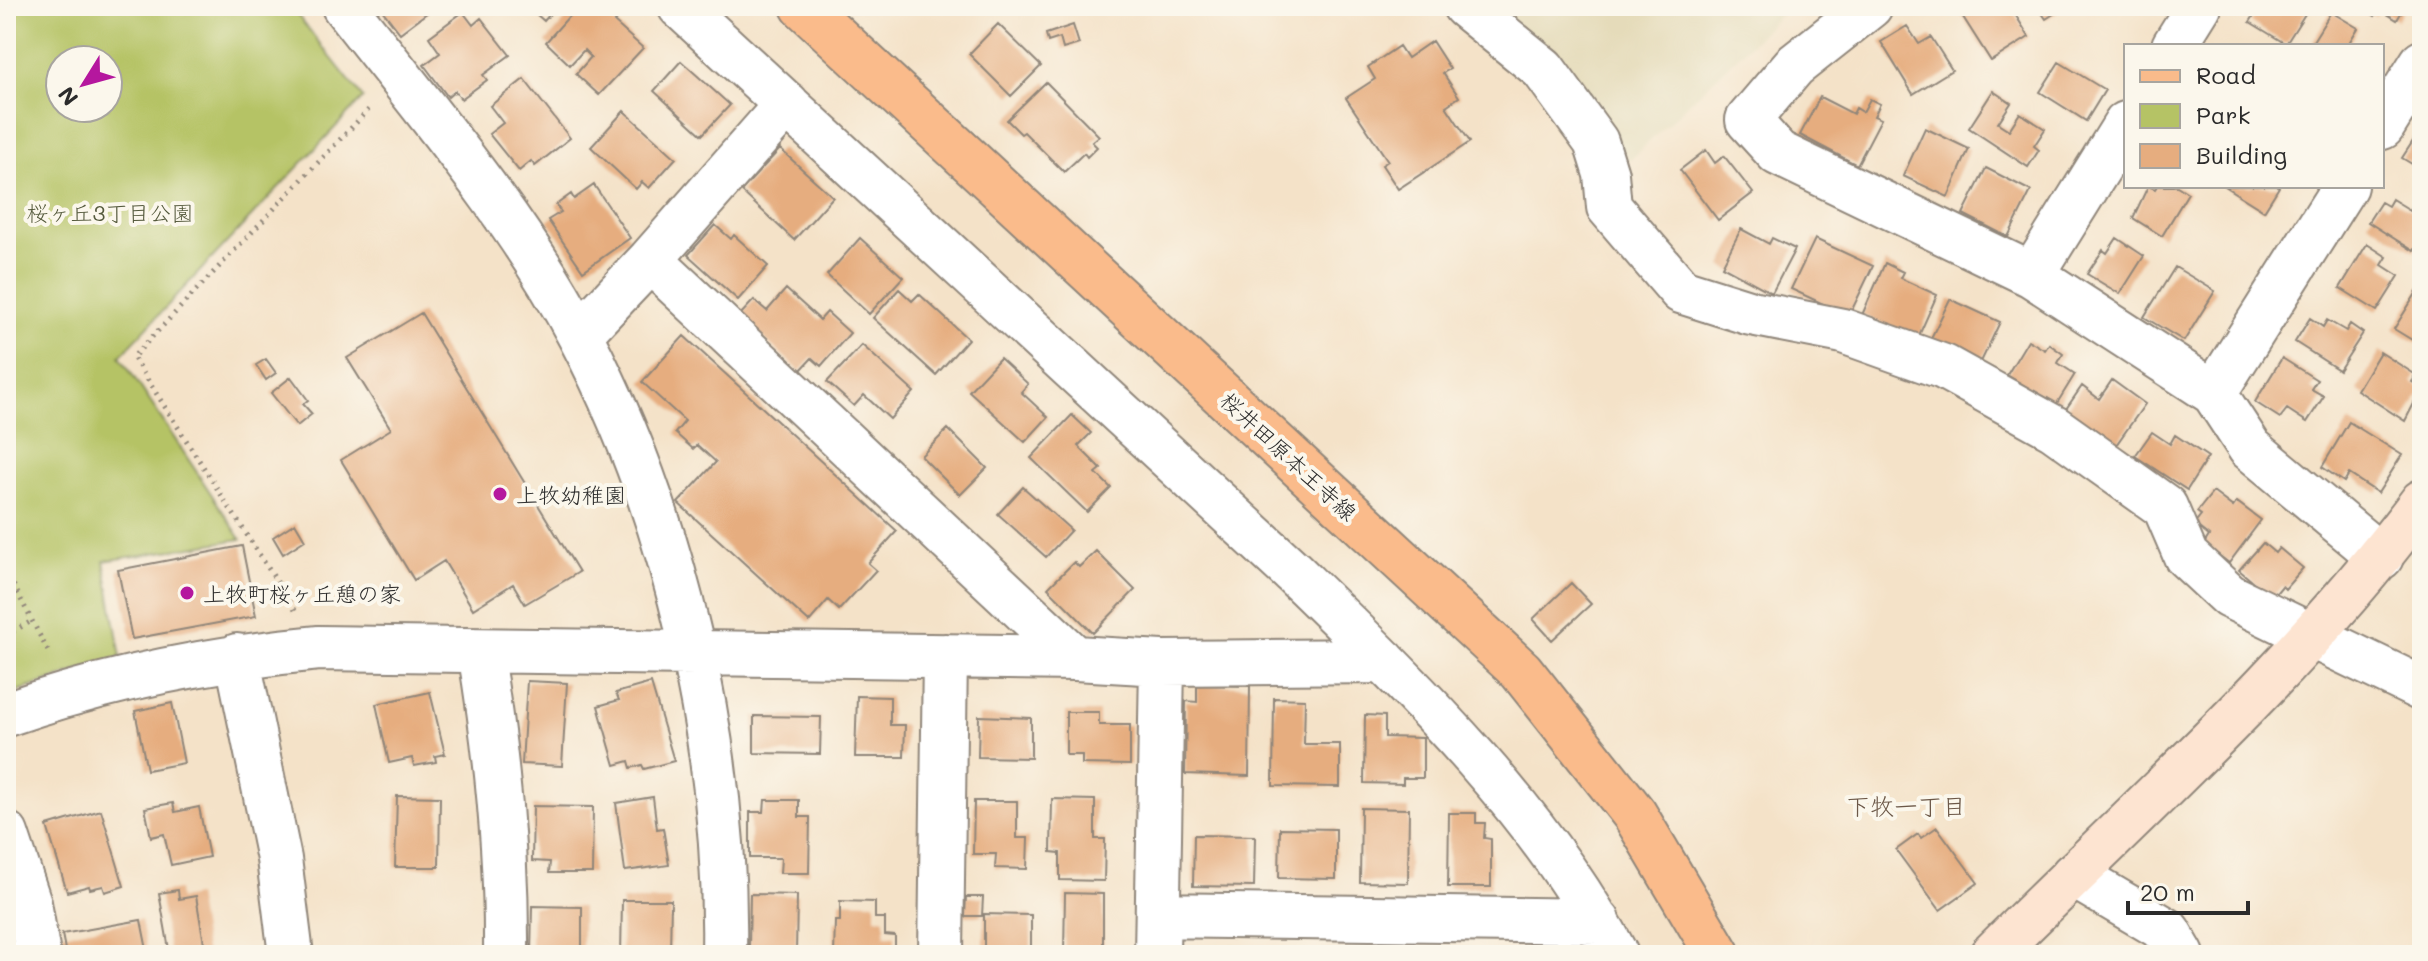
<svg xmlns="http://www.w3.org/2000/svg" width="2428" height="961" viewBox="0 0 2428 961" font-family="Mali,'Klee One',sans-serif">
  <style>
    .built { fill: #e5dbba }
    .green { fill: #b5c365; stroke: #707748; stroke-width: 2; fill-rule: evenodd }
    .building { fill: #e6ad7f }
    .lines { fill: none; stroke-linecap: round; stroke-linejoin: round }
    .street-casing { stroke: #90867a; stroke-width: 48 }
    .secondary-casing { stroke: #90867a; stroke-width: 48 }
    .primary-casing { stroke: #90867a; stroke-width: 48 }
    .path { stroke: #90867a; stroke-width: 5; stroke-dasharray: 2 6; stroke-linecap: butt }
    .street { stroke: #fff; stroke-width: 44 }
    .secondary { stroke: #fde4d1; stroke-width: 44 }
    .primary { stroke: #fabb8b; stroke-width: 44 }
    .poi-dot { fill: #b5179e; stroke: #fbf7ec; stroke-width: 3 }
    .labels { text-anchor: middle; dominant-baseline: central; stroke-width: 8; stroke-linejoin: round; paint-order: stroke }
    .park-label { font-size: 22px; fill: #54593c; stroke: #fbf7ec }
    .street-label { font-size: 22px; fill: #2b2b2b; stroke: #fbf7ec }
    .poi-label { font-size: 22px; fill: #2b2b2b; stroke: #fbf7ec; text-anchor: start }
    .neighbourhood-label { font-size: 24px; fill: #6c5848; stroke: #fbf7ec }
  </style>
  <rect width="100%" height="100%" fill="#fbf7ec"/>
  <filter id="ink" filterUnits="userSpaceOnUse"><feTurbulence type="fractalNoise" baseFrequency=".0125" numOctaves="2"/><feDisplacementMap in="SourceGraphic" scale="16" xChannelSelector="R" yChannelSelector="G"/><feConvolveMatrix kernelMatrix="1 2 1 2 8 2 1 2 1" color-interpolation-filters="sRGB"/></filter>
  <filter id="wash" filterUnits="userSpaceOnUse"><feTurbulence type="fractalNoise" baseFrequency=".006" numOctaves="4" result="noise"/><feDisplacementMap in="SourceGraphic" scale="32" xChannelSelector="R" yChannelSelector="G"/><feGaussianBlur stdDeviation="1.8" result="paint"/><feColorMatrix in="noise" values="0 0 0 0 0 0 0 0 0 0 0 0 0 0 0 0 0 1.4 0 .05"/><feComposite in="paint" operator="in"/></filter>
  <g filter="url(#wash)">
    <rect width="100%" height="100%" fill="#f4e2c8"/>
    <path class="built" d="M1486 6H1790L1630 160 1553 55Z"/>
    <path class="green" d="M6 6H290L363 98 120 356 241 539 104 561 121 657 6 695ZM60 60H108V108H60Z"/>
    <g id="blocks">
      <path class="building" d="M379 6H424L428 12 400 33Z
        M527 6H557L544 21Z
        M578 6H618L624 11 614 22 643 48 599 95 576 74 591 57 584 50 570 65 546 42Z
        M1956 6H2010L2029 37 1991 61Z
        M2037 6H2066L2046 19Z
        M2260 6H2310L2286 44 2250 22Z
        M2360 6H2405L2397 20 2379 9 2375 16Z
        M463 12 473 25 481 18 510 55 483 75 487 80 461 99 455 91 448 97 424 65 440 53 429 37Z
        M2331 12 2358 28 2347 46H2310Z
        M998 24 1041 66 1011 96 969 54Z
        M1073 25 1079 44 1063 49 1060 38 1048 42 1046 34Z
        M1907 26 1919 44 1931 37 1952 70 1913 94 1881 42Z
        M1432 41 1450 69 1443 73 1459 97 1446 106 1470 142 1398 189 1382 165 1388 161 1346 98 1375 79 1368 67 1399 46 1407 58Z
        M681 61 730 105 702 135 654 91Z
        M2059 62 2105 90 2086 121 2040 92Z
        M524 79 570 138 535 166 531 161 519 171 489 134 503 123 490 106Z
        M1046 82 1099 136 1092 142 1097 147 1087 157 1084 153 1064 172 1024 132 1021 134 1007 120Z
        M1993 91 2011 103 1998 123 2009 130 2020 113 2045 129 2034 146 2039 150 2028 167 1969 128Z
        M1820 97 1853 114 1856 108 1863 112 1870 99 1880 104 1874 116 1881 119 1857 165 1800 135Z
        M624 111 676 158 649 188 642 182 636 189 591 147Z
        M1925 128 1969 149 1948 197 1903 176Z
        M2417 135 2422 139V170L2402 158Z
        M780 149 833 197 794 240 741 191Z
        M1706 150 1715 163 1724 156 1753 193 1718 220 1680 170Z
        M1986 168 2031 191 2008 237 1963 214Z
        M594 185 630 238 583 271 548 220 561 212 556 205 571 194 574 199Z
        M2148 186 2155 189 2157 186H2177L2188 193 2162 236 2133 218Z
        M2224 186H2277L2279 187 2264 211Z
        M2392 199 2410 210 2417 199 2422 202V238L2414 251 2368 222 2381 202 2388 206Z
        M715 225 731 239 734 235 768 266 738 300 688 255Z
        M1741 229 1769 244 1772 238 1795 249 1772 293 1722 266Z
        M860 238 903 277 869 314 827 275Z
        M2117 238 2144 256 2120 294 2087 274 2103 250 2107 253Z
        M1815 239 1873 266 1849 316 1791 289Z
        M2367 244 2387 257 2382 265 2399 276 2377 311 2340 288Z
        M1885 263 1903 272 1900 278 1937 295 1917 340 1862 315Z
        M2175 267 2215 291 2184 341 2144 317Z
        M2422 284V346L2394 329Z
        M786 289 820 320 827 312 850 333 821 366 812 358 800 371 739 316 754 300 767 311Z
        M899 289 912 301 919 294 968 339 936 375 873 318Z
        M1950 299 2000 322 1981 362 1931 338Z
        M421 313 579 572 525 604 513 584 473 609 444 561 414 580 341 460 391 429 347 358Z
        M2310 318 2323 327 2327 320 2346 331 2350 324 2363 333 2339 370 2295 342Z
        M684 336 897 531 868 563 876 570 839 610 828 600 809 622 678 503 716 462 697 445 693 449 675 433 685 421 642 382Z
        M2028 340 2045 350 2049 344 2063 354 2058 363 2075 374 2056 405 2007 375Z
        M862 345 914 392 890 419 864 395 854 406 827 382Z
        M2380 352 2416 375 2412 382 2422 388 2405 421 2357 390Z
        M1000 358 1028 384 1021 392 1048 417 1025 442 969 391Z
        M2282 358 2317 380 2311 389 2324 396 2307 422 2287 409 2280 418 2255 402Z
        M266 359 276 373 266 380 256 365Z
        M291 377 308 400 303 404 312 414 297 426 271 393Z
        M2112 380 2145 404 2116 445 2066 409 2082 386 2099 399Z
        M1072 415 1091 433 1078 446 1101 469 1096 473 1111 488 1087 512 1031 458Z
        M2349 422 2402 455 2378 493 2349 474 2344 482 2322 467Z
        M948 429 987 468 960 495 921 456Z
        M2152 432 2170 444 2175 435 2208 457 2187 490 2135 456Z
        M1023 487 1071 530 1046 557 998 514Z
        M2213 492 2233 507 2237 502 2261 520 2229 563 2204 544 2209 536 2194 524 2201 515 2197 512Z
        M295 523 305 540 283 554 273 537Z
        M2263 543 2275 553 2279 548 2303 568 2285 589 2282 586 2272 598 2239 570Z
        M242 546 256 616 132 639 118 570Z
        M1096 551 1135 590 1093 633 1048 588 1074 562 1079 567Z
        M1571 583 1591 604 1552 640 1533 619Z
        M527 681 567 683 562 766 522 764Z
        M651 683 674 761 644 769 642 765 631 768 629 761 615 765 598 706 619 700 616 693Z
        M1197 685 1250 686 1249 776 1185 774 1186 701 1197 702Z
        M430 692 445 754 435 756 436 762 414 766 412 758 389 763 376 704Z
        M857 696 890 697V725H905L904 757H855Z
        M1274 698 1305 699 1304 744H1340V787L1273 786Z
        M172 703 184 763 147 770 135 711Z
        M1066 712H1099V725H1130V765L1082 764V755H1066Z
        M1365 715 1385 716V737L1423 738V778H1403V784L1364 783Z
        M754 716 821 717 820 754 754 753Z
        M979 716 1031 718V758L978 757Z
        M397 796 440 797 439 867H395Z
        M653 797 657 829 663 828 669 865 625 871 616 803Z
        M1052 799 1095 800V839H1105L1104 881 1060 880V853L1051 852Z
        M765 800H799V817H810L809 873H780L781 858H750V812H764Z
        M974 801H1017V838H1028L1027 869 995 868 996 854H973Z
        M173 803 175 812 199 807 209 857 171 865 164 834 151 837 145 808Z
        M533 806 593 807 592 873H549L550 862 532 861Z
        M1361 808 1409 809 1408 883 1360 882Z
        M101 810 124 886 105 892 103 886 90 889 89 886 67 892 47 826Z
        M1449 813H1476V823H1485L1484 838 1491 839V887H1448Z
        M1937 827 1978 883 1940 910 1896 850 1918 834 1921 838Z
        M1280 828 1336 829V879L1279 878Z
        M1194 835 1255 836 1254 887 1193 886Z
        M178 890 179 899 196 896 206 955H170L159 893Z
        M1065 893 1103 894V955L1064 954Z
        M750 894 797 895 796 955H767V949L749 948Z
        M966 897H983L982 916H965Z
        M622 900H671L670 955H621Z
        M840 901 875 902V918H885V935L895 936V955H834L835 921H840Z
        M532 906 582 907V955H531Z
        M984 914 1031 915V955H991L992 951H984Z
        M141 920 148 955H66L62 934Z"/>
    </g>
  </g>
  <g filter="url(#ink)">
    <use href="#blocks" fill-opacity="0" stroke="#90867a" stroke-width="2"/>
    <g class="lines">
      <g class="street-casing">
        <path id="street" d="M344 6C425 110 518 218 580 336 676 518 728 749 724 955
          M680 6 1294 573C1412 688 1538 808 1616 955
          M1465 6 1543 69 1596 142 1606 174 1609 207 1681 291 1751 313 1843 331 1944 367 2054 428 2165 507 2186 556 2229 596 2422 689
          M1870 6 1794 66 1748 120 1778 153 2032 275 2214 393 2250 448 2381 557
          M2174 46 2199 6
          M2382 127 2422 63
          M650 260 1075 658
          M2032 275 2126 124
          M580 334 650 260 787 104
          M2214 393 2345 186
          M480 651C497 752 507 852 506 955
          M237 656 279 859 291 955
          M6 714C109 678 211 658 319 648L1075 658 1162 663 1384 661
          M6 834 29 903 38 955
          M2073 875 2168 931 2182 955
          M1158 915 1598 921
          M941 955 945 656
          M1157 955 1162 663"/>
      </g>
      <g class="secondary-casing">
        <path id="secondary" d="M1992 955C2139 809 2298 668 2422 502"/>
      </g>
      <g class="primary-casing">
        <path id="primary" d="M803 6 1521 671 1635 815 1718 955"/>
      </g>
      <path class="path" d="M6 571 50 655
        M295 610 133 357 372 106
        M6 635 32 621"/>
      <use href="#street" class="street"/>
      <use href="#secondary" class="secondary"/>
      <use href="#primary" class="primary"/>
    </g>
  </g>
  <g class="poi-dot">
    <circle cx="500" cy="494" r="8"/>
    <circle cx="187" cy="593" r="8"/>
  </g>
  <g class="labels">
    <g class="park-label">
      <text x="110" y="212">桜ヶ丘3丁目公園</text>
    </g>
    <g class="street-label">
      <text transform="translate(1289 456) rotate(43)">桜井田原本王寺線</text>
    </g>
    <g class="poi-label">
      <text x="516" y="494">上牧幼稚園</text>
      <text x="203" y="593">上牧町桜ヶ丘憩の家</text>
    </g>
    <g class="neighbourhood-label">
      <text x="1906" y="805">下牧一丁目</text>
    </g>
  </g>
  <rect width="2428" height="961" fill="none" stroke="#fbf7ec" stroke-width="32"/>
  <rect x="2124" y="44" width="260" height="144" fill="#fbf7ec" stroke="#a8a59f" stroke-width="2"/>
  <rect x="2140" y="70" width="40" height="12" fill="#fabb8b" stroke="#a8a59f" stroke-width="2"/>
  <text x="2196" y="84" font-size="24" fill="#2b2b2b">Road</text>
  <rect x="2140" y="104" width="40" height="24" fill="#b5c365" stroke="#a8a59f" stroke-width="2"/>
  <text x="2196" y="124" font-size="24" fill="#2b2b2b">Park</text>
  <rect x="2140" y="144" width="40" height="24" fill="#e6ad7f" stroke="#a8a59f" stroke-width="2"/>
  <text x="2196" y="164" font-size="24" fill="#2b2b2b">Building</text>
  <g transform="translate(84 84) rotate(233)"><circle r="38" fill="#fbf7ec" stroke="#a8a59f" stroke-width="2"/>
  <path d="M0-6L14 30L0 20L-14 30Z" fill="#b5179e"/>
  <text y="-12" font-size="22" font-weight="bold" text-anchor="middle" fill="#2b2b2b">N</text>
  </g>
  <path d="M2128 901v12h120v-12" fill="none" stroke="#2b2b2b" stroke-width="4"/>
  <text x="2140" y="901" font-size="24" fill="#2b2b2b" stroke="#fbf7ec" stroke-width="6" paint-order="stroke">20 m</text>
</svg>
